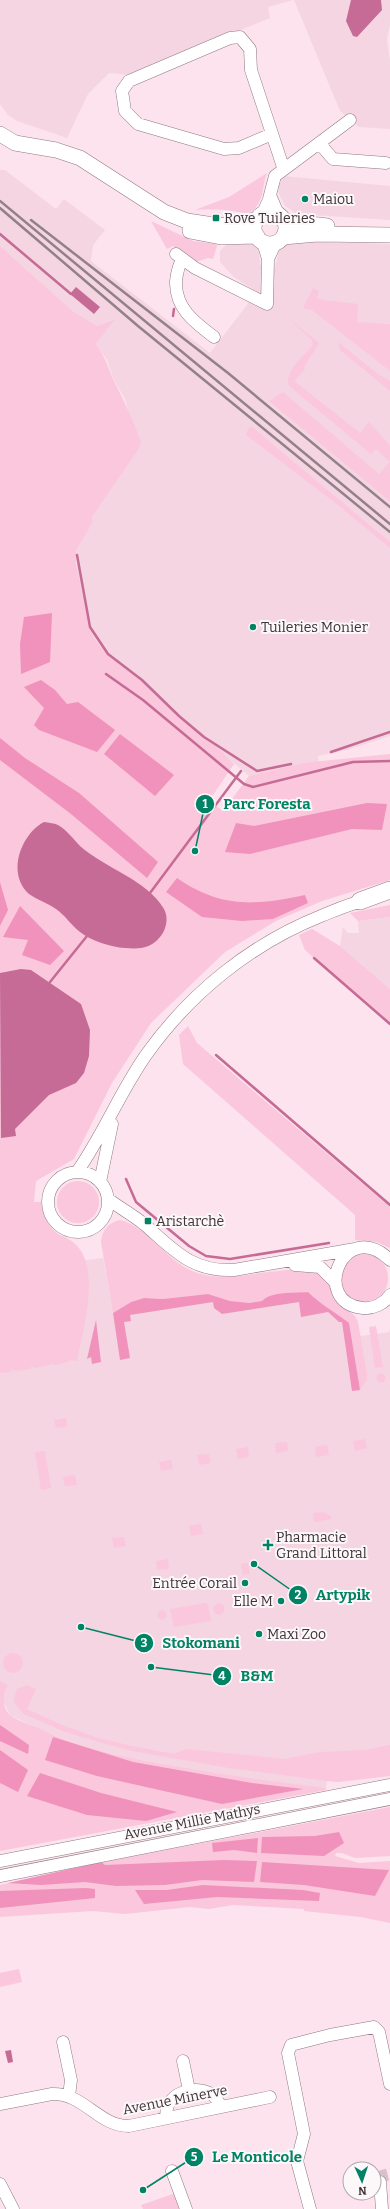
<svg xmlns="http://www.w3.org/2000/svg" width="390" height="2209" viewBox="0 0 390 2209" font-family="Bitter,serif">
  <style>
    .built { fill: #f5d5e2 }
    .green { fill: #fac7dc }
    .forest { fill: #f092bc }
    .water { fill: #c56b95 }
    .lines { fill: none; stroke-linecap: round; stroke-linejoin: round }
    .stream { stroke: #c56b95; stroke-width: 2.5 }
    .minor-tunnel { stroke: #d6c0c9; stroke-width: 12; stroke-dasharray: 12 6; stroke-linecap: butt }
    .minor-casing { stroke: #8f7982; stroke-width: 13 }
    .major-casing { stroke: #8f7982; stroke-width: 16 }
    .highway-casing { stroke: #8f7982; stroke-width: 18 }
    .minor { stroke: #fff; stroke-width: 12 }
    .major { stroke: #fff; stroke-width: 15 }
    .highway { stroke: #fff; stroke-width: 17 }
    .rail { stroke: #928288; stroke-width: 2.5 }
    .poi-dot { fill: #008264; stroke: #fcf7f9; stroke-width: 1.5 }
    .labels { text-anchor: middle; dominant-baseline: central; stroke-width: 4; stroke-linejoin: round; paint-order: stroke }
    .poi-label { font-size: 14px; fill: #3e3438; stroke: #fcf7f9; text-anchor: start }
    .street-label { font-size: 14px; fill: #3e3438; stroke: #fcf7f9 }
    .leader { fill: none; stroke: #008264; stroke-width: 1.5 }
    .callout-dot { fill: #008264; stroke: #fcf7f9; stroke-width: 1.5 }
    .mark-label { font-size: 12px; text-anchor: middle; font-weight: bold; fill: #fff }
    .callout-label { font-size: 15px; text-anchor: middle; font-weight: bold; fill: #008264; stroke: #fcf7f9; stroke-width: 4; stroke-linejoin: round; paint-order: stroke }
  </style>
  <rect width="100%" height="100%" fill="#fce3ed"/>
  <path class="built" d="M0 0H293L268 7 270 18 131 75 109 73 88 94 67 138 17 121 8 115 0 104Z
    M294 0H390V25L387 39 390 61V129L359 127 340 111Z
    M0 170H5L56 209 64 199 105 230 93 245 91 261 210 353 247 305 255 291 234 277 220 262V251L228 243 250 242 259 251 260 265 275 267 279 251 291 241 390 244V736L347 750 318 756 319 762 303 763 249 776 174 712 142 681 110 657 94 638 89 627 78 578 76 551 93 522 92 517 138 448 125 399 114 380 107 360 96 344 114 319 97 326 90 324 75 313 0 246Z
    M283 176 390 186V220L297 214 285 206 279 194V186Z
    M390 917V989L340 946 343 927 348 933H359L358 921Z
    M103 1258 114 1317 214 1301 299 1302 329 1311 361 1336 389 1332 390 1328V1775L327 1781 326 1788 254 1780 130 1758 89 1748 48 1733 10 1715 4 1703 0 1701V1367L79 1261Z"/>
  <path class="green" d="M267 173C263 182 264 191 260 200 251 220 240 211 226 210 216 209 205 209 195 210L229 197Z
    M151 221 193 241 216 244 217 246 213 259 208 258 196 262 181 254 173 246 167 249Z
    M0 246 75 313 97 326 115 319 96 344C105 357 108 367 114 381 124 401 133 420 141 442L139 448 92 517 93 522 76 551V564L89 627 94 638 110 657 142 681 174 712 215 745 234 764 209 801 223 811 249 776 303 763 390 754V880L322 901 276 921 225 952 151 1023 112 1083 74 1159 36 1181 34 1202H41C43 1214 47 1226 58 1234 63 1237 69 1238 74 1243 102 1266 83 1331 77 1361L70 1360 68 1362 54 1365 51 1363 50 1365 34 1368 32 1366 30 1369 15 1371 12 1369 11 1372 0 1373Z
    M313 288 319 291 317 298 323 300 358 304 357 322 390 324V371L312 310 303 308Z
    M288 318 319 343 304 367 305 369 294 381 360 433 369 422 390 446V462L376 449 371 454 289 386C284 371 304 356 313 345L312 340Z
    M338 342 378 374 390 381V391L340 350Z
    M283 392 379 474 390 462V501L269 401Z
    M252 427 390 542V548L338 505 246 435 248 429Z
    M390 905V917L358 921 350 913Z
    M312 929 340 946 390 989V1024L305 950 299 935Z
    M188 1026 197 1043 390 1207V1248L377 1242 355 1240V1215L183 1064 179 1035Z
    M57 1202a21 21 0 1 1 42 0a21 21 0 1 1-42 0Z
    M120 1220C148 1227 165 1259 192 1271 220 1283 249 1273 279 1271 292 1269 305 1270 319 1271L328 1281 335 1300 355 1316 358 1322 367 1375V1380L360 1390 348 1323C335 1312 320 1304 308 1292 295 1293 271 1291 262 1301L249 1303 230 1301 208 1294 163 1299 144 1298 131 1302 113 1313 101 1242C102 1230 108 1223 120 1220Z
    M340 1278a24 24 0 1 1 48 0a24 24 0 1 1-48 0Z
    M376 1326 383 1367 375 1368 369 1327Z
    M376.5 1378a4.5 4.5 0 1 1 9 0a4.5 4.5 0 1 1-9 0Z
    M66 1418 67 1427 56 1428 54 1420Z
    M365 1439 367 1448 355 1451 353 1441Z
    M287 1442 288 1451 276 1453 275 1443Z
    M327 1445 329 1455 316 1457 315 1447Z
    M248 1447 249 1457 238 1459 236 1449Z
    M45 1451 51 1488 41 1490 35 1452Z
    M209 1454 211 1463 199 1465 197 1455Z
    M171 1460 173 1469 161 1471 159 1462Z
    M75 1475 77 1485 65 1486 63 1477Z
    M323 1512 331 1516V1519L314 1522 313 1513Z
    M201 1524 203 1534 191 1536 189 1526Z
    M124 1537 126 1546 114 1548 112 1538Z
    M168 1559 169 1569 157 1570 156 1561Z
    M248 1563 250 1574 243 1575 241 1564Z
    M206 1603 208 1605 211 1621 174 1627 170 1609Z
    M213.5 1609a5.5 5.5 0 1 1 11 0a5.5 5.5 0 1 1-11 0Z
    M157.5 1615a4.5 4.5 0 1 1 9 0a4.5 4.5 0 1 1-9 0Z
    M3 1663a10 10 0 1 1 20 0a10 10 0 1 1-20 0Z
    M0 1681 8 1685C2 1693 2 1708 10 1715 17 1721 30 1724 38 1728 83 1750 132 1759 181 1767 230 1776 277 1782 326 1788V1790L0 1851Z
    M27 1685 36 1689 27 1709 62 1725 98 1738 132 1746 174 1754 186 1749 285 1759 320 1752 365 1750 390 1745V1776L339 1782 327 1781 229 1768 127 1750 65 1732 24 1714 15 1704 14 1699 17 1689Z
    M390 1807V1856L355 1858 342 1853H336L335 1856 359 1863 390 1861V1923L361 1917 304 1911V1909L233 1905 209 1909 190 1907 125 1914 93 1911 0 1917V1885L104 1862Z
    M19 1969 22 1982 0 1987V1973Z
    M176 2193 182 2209H143L141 2205Z"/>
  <path class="forest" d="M52 613 50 662 21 674 20 644 24 617Z
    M41 680 55 690 67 704 78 702 115 730 97 752 39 730 34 725 44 708 24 687Z
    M120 734 174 775 155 796 104 754Z
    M0 738 25 758 79 793 158 862 147 878 71 814 0 760Z
    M367 803 387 804 382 830 352 829 250 854 225 852 236 823 254 826Z
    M177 878C220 908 255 906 305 895L308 903 273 919 242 921 202 917 166 892Z
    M0 882 8 910 0 926Z
    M20 906 64 951 50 965 22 955 28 940 3 937Z
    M308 1292C320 1304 335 1312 349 1323L360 1390 352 1391 342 1322H339L328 1312 301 1317 299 1302 222 1314 214 1308 213 1302 130 1315 131 1321 124 1322 130 1358 120 1360 113 1313 131 1302 144 1298 163 1299 208 1294 230 1301 249 1303 262 1301C271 1291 295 1293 308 1292Z
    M96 1320 101 1362 92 1364 91 1357 87 1359Z
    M0 1725 29 1745 28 1754 0 1741Z
    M53 1737 133 1762 252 1783 303 1789 222 1804 97 1776 45 1760Z
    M0 1750 28 1770 18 1792 0 1783Z
    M40 1773 101 1793 177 1812 146 1821 87 1815 27 1796Z
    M339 1832 344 1843 324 1856 261 1853 262 1837 315 1836Z
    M258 1838 257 1853 234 1850 213 1852 212 1843Z
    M224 1860 257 1861 254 1882 202 1880 165 1885 116 1886 85 1882 41 1885 8 1883 101 1862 105 1865Z
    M262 1862 389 1870 375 1896 304 1885 260 1882Z
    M203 1885 303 1890 320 1893 319 1901 217 1897 144 1904 135 1890H167Z
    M86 1888 95 1889V1898L0 1908V1891Z"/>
  <path class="water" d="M351 0H381L382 10 357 37 353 36 346 21Z
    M76 287 100 307 94 314 70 294Z
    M44 822C49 823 54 823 58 825 68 831 73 839 80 846 106 869 146 879 164 909 169 918 166 930 160 937 150 949 139 949 125 948 110 947 92 941 80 932 71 925 65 915 56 909 48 903 37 900 29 894 6 874 21 834 44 822Z
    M21 969 31 970 81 1004 90 1030 89 1056 84 1073 76 1083 49 1095 15 1129 16 1136 1 1138 0 973Z
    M11 2050 13 2062 8 2063 5 2051Z"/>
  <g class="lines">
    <path class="stream" d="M0 234 71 294
      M173 316 174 309
      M77 555 90 627 108 654 142 680 179 716 204 737 257 771 291 764
      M106 674 143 700 244 784 253 787 353 762 390 761
      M331 752 390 732
      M150 893 241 771
      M314 958 390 1024
      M50 982 87 936
      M216 1055 390 1205
      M126 1179 136 1202 189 1246 206 1256 230 1259 329 1243"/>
    <path class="minor-tunnel" d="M380 2182 382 2176 390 2174"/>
    <g class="minor-casing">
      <path id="minor" d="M272 134 239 148 224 149 138 124 125 111 122 91 129 81 230 38 240 37 250 49 251 70 283 167
        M319 143 333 159 386 163
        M263 213 270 197
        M278 214 270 195 275 176 350 120
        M176 254 195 268 267 304 268 259 263 242
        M268 259 276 242
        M182 260C178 266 177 273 176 281 175 308 194 322 214 337
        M48 1202a30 30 0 1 1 60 0a30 30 0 1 1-60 0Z
        M77 1172C103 1135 120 1092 146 1055 190 993 251 944 321 916 336 910 351 903 367 900
        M100 1182 112 1124
        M108 1199C120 1208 133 1215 144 1224 173 1249 191 1272 234 1270L355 1249
        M390 1260C344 1215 309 1303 363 1308 373 1309 384 1304 390 1295
        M295 1265 320 1267 335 1282
        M0 1861 390 1785
        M0 1876 390 1799
        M63 2042 71 2080 69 2096
        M183 2061 189 2090
        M0 2104 52 2094C84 2093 98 2126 129 2126L270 2097
        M167 2118C160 2089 214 2078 220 2107
        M172 2171 186 2209
        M380 2182 382 2209
        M0 2184 13 2209
        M310 2209 297 2161 304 2134 288 2053 291 2045 330 2035 374 2027 379 2032 390 2084"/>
    </g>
    <g class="major-casing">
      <path id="major" d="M0 134 15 143 56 150 80 158 164 212 187 221 220 226 256 220
        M254 228a16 16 0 1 1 32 0a16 16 0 1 1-32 0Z
        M284 221 327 226
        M190 231 221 237 257 236
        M283 237 317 234 390 235"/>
    </g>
    <g class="highway-casing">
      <path id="highway" d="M360 901 390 890"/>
    </g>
    <use href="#minor" class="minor"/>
    <use href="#major" class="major"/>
    <use href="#highway" class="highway"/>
    <path class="rail" d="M0 201 390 524
      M0 208 138 326 390 532
      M31 220 228 373 390 507"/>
  </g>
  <g class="poi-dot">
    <circle cx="305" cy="199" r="4"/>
    <rect x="212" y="214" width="8" height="8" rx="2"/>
    <circle cx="253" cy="627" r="4"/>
    <rect x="144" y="1217" width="8" height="8" rx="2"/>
    <path d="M266 1539h4v4h4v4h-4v4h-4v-4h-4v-4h4z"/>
    <circle cx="245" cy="1583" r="4"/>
    <circle cx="281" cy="1601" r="4"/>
    <circle cx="259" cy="1634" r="4"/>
  </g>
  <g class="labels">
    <g class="poi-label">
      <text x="313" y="199">Maiou</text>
      <text x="224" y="218">Rove Tuileries</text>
      <text x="261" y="627">Tuileries Monier</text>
      <text x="156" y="1221">Aristarchè</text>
      <text x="276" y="1537">Pharmacie<tspan x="276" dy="16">Grand Littoral</tspan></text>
      <text x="237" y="1583" text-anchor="end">Entrée Corail</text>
      <text x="273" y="1601" text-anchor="end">Elle M</text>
      <text x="267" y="1634">Maxi Zoo</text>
    </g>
    <g class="street-label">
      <text transform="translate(192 1822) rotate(-11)">Avenue Millie Mathys</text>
      <text transform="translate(175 2100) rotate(-11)">Avenue Minerve</text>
    </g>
  </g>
  <path class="leader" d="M195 851L205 804M254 1564L298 1595M81 1627L144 1643M151 1667L222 1676M143 2190L194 2157"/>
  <g class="callout-dot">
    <circle cx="195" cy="851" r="4"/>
    <circle cx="254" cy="1564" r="4"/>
    <circle cx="81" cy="1627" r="4"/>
    <circle cx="151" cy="1667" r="4"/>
    <circle cx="143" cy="2190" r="4"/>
    <circle cx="205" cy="804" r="10"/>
    <circle cx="298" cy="1595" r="10"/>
    <circle cx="144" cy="1643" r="10"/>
    <circle cx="222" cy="1676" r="10"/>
    <circle cx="194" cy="2157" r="10"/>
  </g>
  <g class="mark-label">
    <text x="205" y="808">1</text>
    <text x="298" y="1599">2</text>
    <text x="144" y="1647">3</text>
    <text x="222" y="1680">4</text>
    <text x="194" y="2161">5</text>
  </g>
  <g class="callout-label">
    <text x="267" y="809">Parc Foresta</text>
    <text x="343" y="1600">Artypik</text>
    <text x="201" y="1648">Stokomani</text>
    <text x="257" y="1681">B&amp;M</text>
    <text x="257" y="2162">Le Monticole</text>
  </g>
  <g transform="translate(362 2181) rotate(177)"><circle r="19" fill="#fcf7f9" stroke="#b0a9ac"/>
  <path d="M0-3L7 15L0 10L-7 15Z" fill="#008264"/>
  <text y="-6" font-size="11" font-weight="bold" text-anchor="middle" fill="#3e3438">N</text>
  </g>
</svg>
